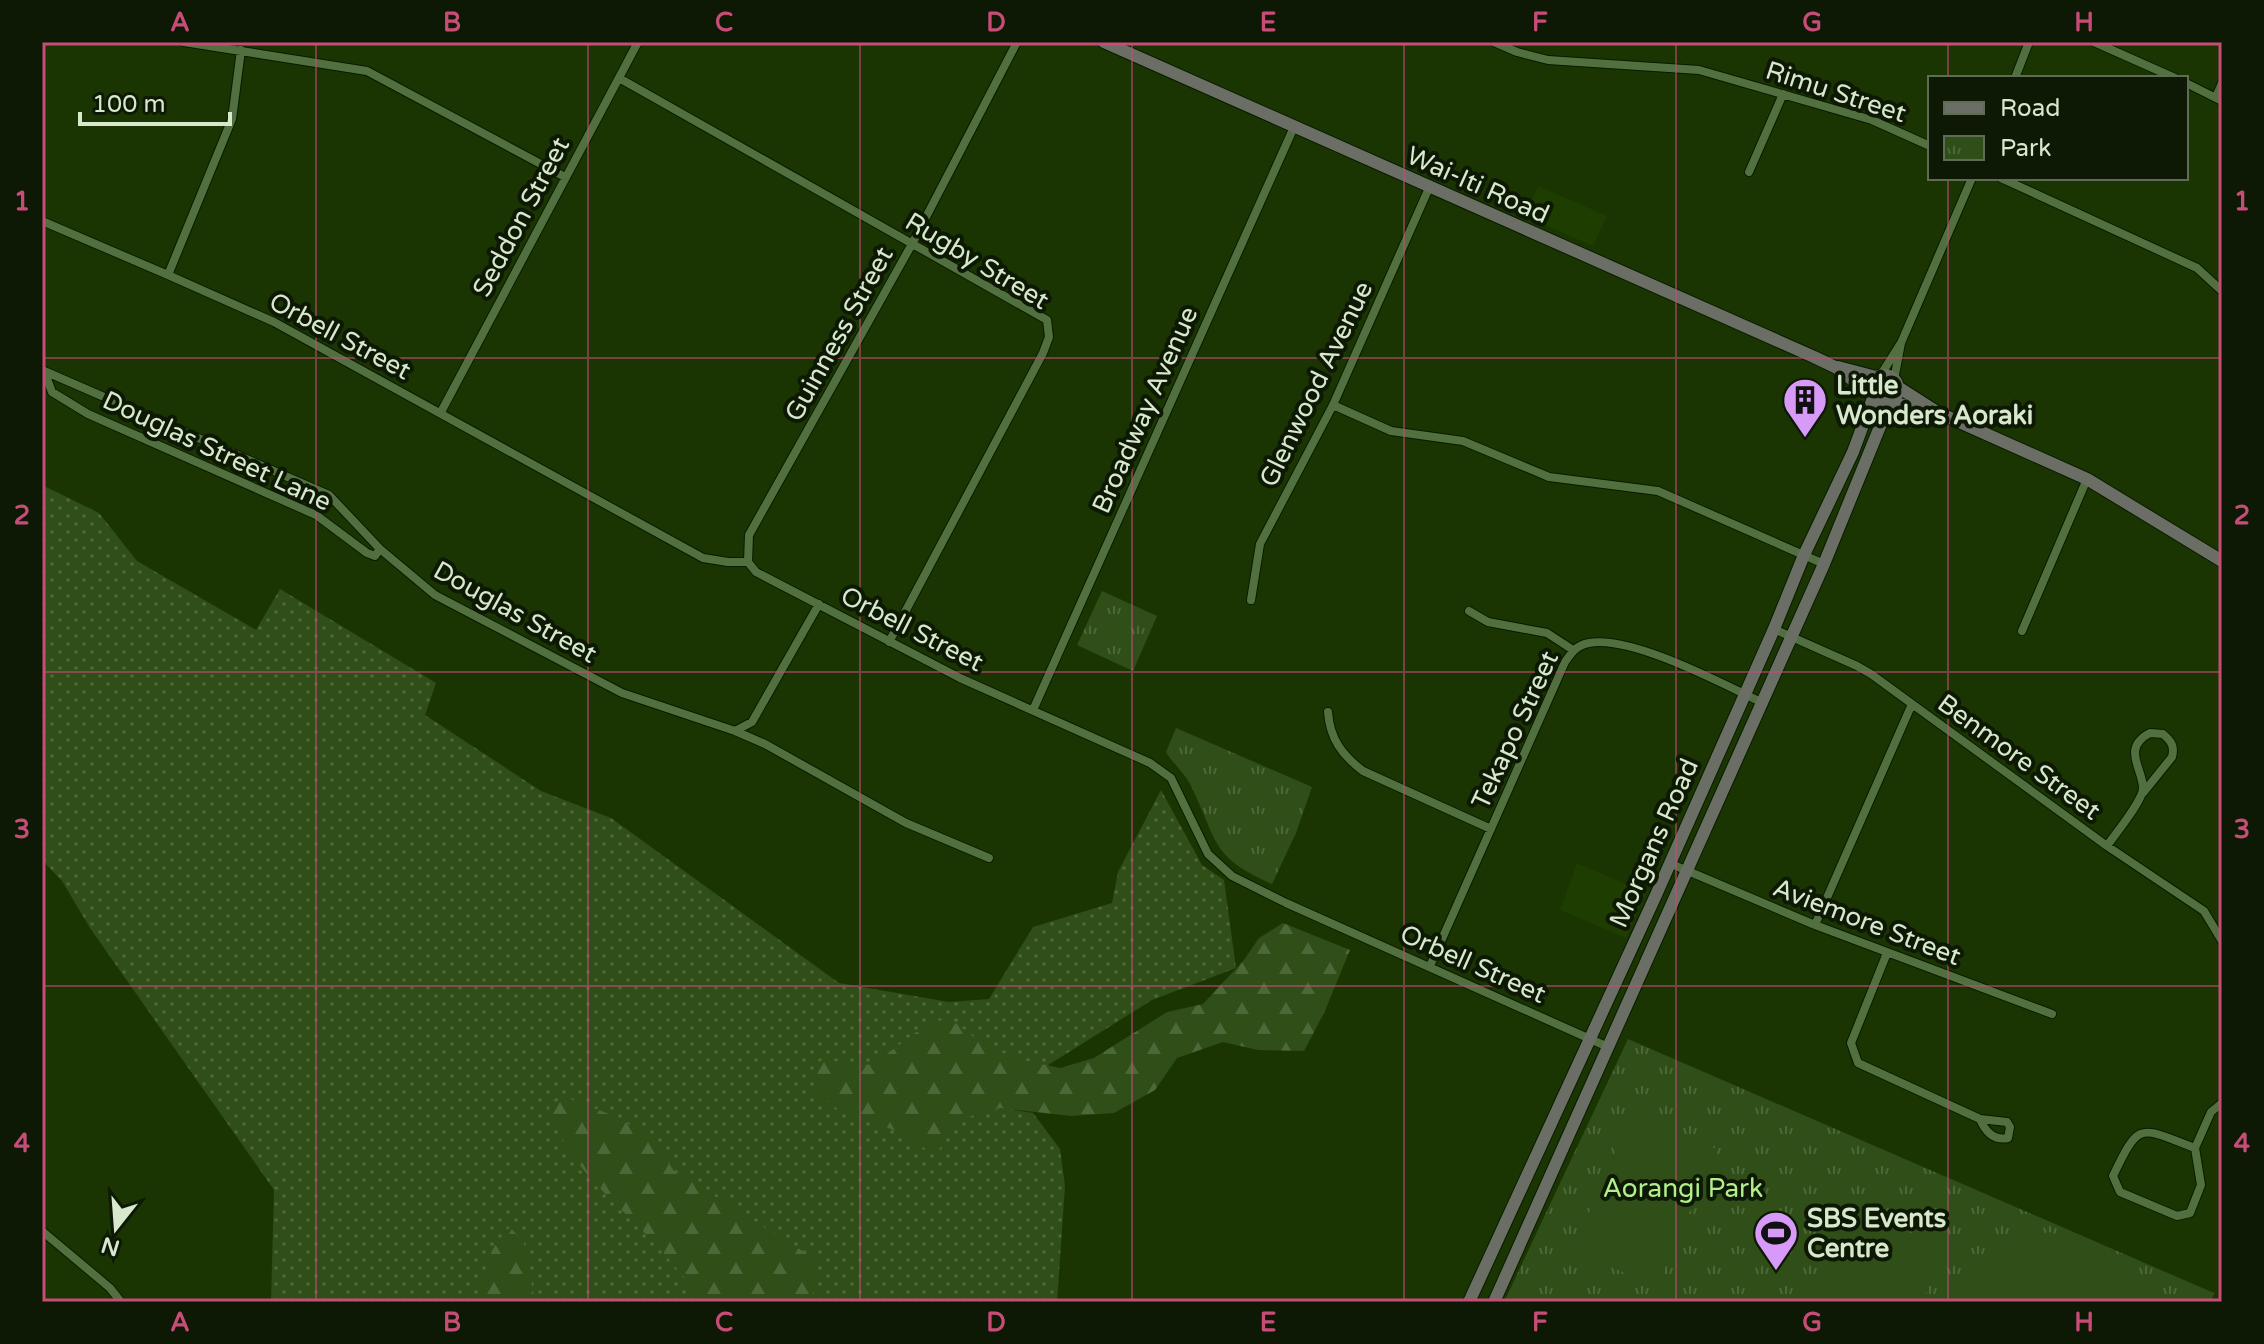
<svg xmlns="http://www.w3.org/2000/svg" width="2264" height="1344" viewBox="0 0 2264 1344" font-family="'Varela Round',sans-serif">
  <style>
    .built { fill: #1e3d01 }
    .grass { fill: url(#grass-dots) }
    .forest { fill: url(#forest-firs) }
    .park { fill: url(#park-tufts) }
    .pitch { fill: #304e18 }
    .lines { fill: none; stroke-linecap: round; stroke-linejoin: round }
    .street-casing { stroke: #071b00; stroke-width: 10 }
    .secondary-casing { stroke: #071b00; stroke-width: 14 }
    .street { stroke: #52703f; stroke-width: 8 }
    .secondary { stroke: #6a6e65; stroke-width: 12 }
    .grid { fill: none; stroke: #c74c78; stroke-width: 2; stroke-opacity: 0.55 }
    .labels { text-anchor: middle; dominant-baseline: central; stroke-width: 8; stroke-linejoin: round; paint-order: stroke }
    .street-label { font-size: 26px; fill: #d7e8cd; stroke: #0d1905 }
    .poi-label { font-size: 26px; font-weight: bold; fill: #d7e8cd; stroke: #0d1905; text-anchor: start }
    .park-label { font-size: 26px; fill: #b2ee8a; stroke: #0d1905 }
    .neatline { fill: none; stroke: #c74c78; stroke-width: 3 }
    .grid-label { font-size: 26px; text-anchor: middle; font-weight: bold; fill: #c74c78 }
  </style>
  <defs>
    <pattern id="grass-dots" width="8" height="8" patternUnits="userSpaceOnUse" patternTransform="scale(2)"><rect width="8" height="8" fill="#304e18"/><path d="M2 2h.1M6 6h.1" fill="none" stroke="#4d6838" stroke-width="1.8" stroke-linecap="round"/></pattern>
    <pattern id="forest-firs" width="22" height="20" patternUnits="userSpaceOnUse" patternTransform="scale(2)"><rect width="22" height="20" fill="#304e18"/><path d="M5 1l3.5 6h-7zM16 11l3.5 6h-7z" fill="#4d6838"/></pattern>
    <pattern id="park-tufts" width="24" height="20" patternUnits="userSpaceOnUse" patternTransform="scale(2)"><rect width="24" height="20" fill="#304e18"/><path d="M3 7l-1-3M5 7V3M7 7l1-3M15 17l-1-3M17 17v-4M19 17l1-3" fill="none" stroke="#4d6838"/></pattern>
  </defs>
  <rect width="100%" height="100%" fill="#1a3502"/>
  <path class="built" d="M1538 186 1607 216 1593 246 1524 216Z
    M1577 863 1646 893 1626 938 1560 910Z"/>
  <path class="grass" d="M42 485 99 513 137 561 256 630 280 589 436 683 425 715 541 791 611 818 839 983 949 1002 989 999 1033 927 1112 903 1118 872 1161 790 1202 865 1224 880 1236 968 1152 1000 1029 1077 1014 1110 1033 1113 1060 1149 1065 1186 1057 1302H271L274 1190 90 928 62 881 42 860Z"/>
  <path class="forest" d="M1283 923 1350 950 1324 1013 1304 1051 1258 1050 1223 1042 1177 1058 1155 1090 1114 1113 1071 1116 1000 1108 961 1119 935 1155 902 1133 839 1110 813 1090 821 1060 872 1065 915 1033 947 1017 990 1049 1027 1061 1060 1068 1094 1058 1167 1012 1203 1004 1244 960 1259 938Z
    M568 1098 609 1114 649 1135 674 1171 817 1260 818 1289 800 1302H705C686 1280 668 1257 649 1237 609 1196 565 1162 549 1107Z
    M510 1227 524 1243 535 1302H481C483 1269 487 1251 510 1227Z"/>
  <path class="park" d="M1102 591 1157 616 1133 671 1077 645Z
    M1176 728 1312 787 1296 833 1272 884C1211 857 1218 842 1192 788 1186 774 1174 765 1166 752Z
    M1628 1039 2214 1293 2211 1302H1504Z"/>
  <path class="pitch" d="M1632 1112 1717 1149 1657 1287 1573 1250Z
    M1861 1211 1946 1249 1922 1302H1820Z
    M2049 1232C2088 1244 2132 1261 2146 1302H1964C1985 1257 1999 1242 2049 1232Z"/>
  <g class="lines">
    <g class="street-casing">
      <path id="street" d="M184 42 367 71 565 177
        M1494 42 1517 52 1548 60 1699 70 1872 120 1930 146
        M2094 42 2175 78
        M619 78 1047 320 1049 337 1043 353 889 642
        M2015 78 2029 42
        M2186 83 2222 101
        M2216 97 2222 83
        M1749 172 1783 94
        M2001 178 2197 268 2222 291
        M42 221 168 275 232 119 241 50
        M168 275 274 322 703 558 728 562H748L756 572 960 678 1150 763 1171 778 1208 854 1232 876 1286 903 1608 1047
        M1901 343 1972 178
        M42 370 329 495 380 549 435 595 622 693 735 731 765 744 906 823 989 858
        M44 371 52 392 88 414 316 515 367 553 375 556 380 549
        M1880 376 1901 343 1894 380
        M1333 405 1391 431 1463 441 1549 477 1658 491 1824 564
        M441 412 638 42
        M748 562 749 535 912 244 1017 42
        M1251 600 1260 544 1333 405 1429 188
        M1469 611 1488 622 1547 633 1573 650
        M1774 629 1857 666 1871 674 2107 846 2204 911 2222 941
        M2022 631 2087 479
        M1033 710 1294 127
        M1328 712C1330 739 1342 755 1363 771L1491 829
        M735 731 752 722 819 604
        M2107 846C2115 834 2143 801 2143 788 2143 769 2121 748 2150 733L2163 734C2171 741 2175 746 2172 757L2143 793
        M1669 863 1815 925 2052 1014
        M1815 925 1912 704
        M1887 953 1851 1043 1858 1063 1980 1119 2007 1122 2010 1127 2008 1138C1993 1141 1985 1131 1980 1119
        M1430 966 1565 662C1572 652 1577 645 1589 643 1631 635 1721 683 1761 702
        M2195 1148C2139 1127 2140 1120 2113 1176L2120 1192 2177 1216 2190 1213 2201 1185 2195 1148 2211 1112 2222 1103
        M42 1231 110 1288 121 1302"/>
    </g>
    <g class="secondary-casing">
      <path id="secondary" d="M1104 42 1814 357 1835 367 1870 393
        M1838 367 1876 377
        M1870 389a14 14 0 1 1 28 0a14 14 0 1 1-28 0Z
        M1898 387 1937 412 2087 479 2222 561
        M1469 1302 1656 895 1774 629 1804 555 1853 452 1873 398
        M1494 1302 1824 564 1890 402 1937 412"/>
    </g>
    <use href="#street" class="street"/>
    <use href="#secondary" class="secondary"/>
  </g>
  <path class="grid" d="M316 42V1302M588 42V1302M860 42V1302M1132 42V1302M1404 42V1302M1676 42V1302M1948 42V78M1948 178V1302M42 358H2222M42 672H2222M42 986H2222"/>
  <defs>
    <g id="building-pin" transform="scale(2.3)"><path d="M0 17L-7.5 6A9.5 9.5 0 1 1 7.5 6Z" fill="#d89af8" stroke="#0d1905"/><path d="M-4-6H4V6H1V3H-1V6H-4ZM-2.5-4.3h1.7v1.8h-1.7ZM.8-4.3h1.7v1.8H.8ZM-2.5-1h1.7V.8h-1.7ZM.8-1h1.7V.8H.8Z" fill="#111"/></g>
    <g id="stadium-pin" transform="scale(2.3)"><path d="M0 17L-7.5 6A9.5 9.5 0 1 1 7.5 6Z" fill="#d89af8" stroke="#0d1905"/><path d="M0-5a6.5 5 0 1 0 0 10a6.5 5 0 1 0 0-10ZM-3.5-1.8h7v3.6h-7Z" fill="#111"/></g>
  </defs>
  <g fill-rule="evenodd">
    <use href="#building-pin" x="1805" y="400"/>
    <use href="#stadium-pin" x="1776" y="1233"/>
  </g>
  <g class="labels">
    <g class="street-label">
      <text transform="translate(1836 92) rotate(18)">Rimu Street</text>
      <text transform="translate(1478 185) rotate(24)">Wai-Iti Road</text>
      <text transform="translate(521 217) rotate(-62)">Seddon Street</text>
      <text transform="translate(977 261) rotate(31)">Rugby Street</text>
      <text transform="translate(839 334) rotate(-61)">Guinness Street</text>
      <text transform="translate(340 336) rotate(28)">Orbell Street</text>
      <text transform="translate(1316 384) rotate(-64)">Glenwood Avenue</text>
      <text transform="translate(1145 410) rotate(-66)">Broadway Avenue</text>
      <text transform="translate(217 451) rotate(25)">Douglas Street Lane</text>
      <text transform="translate(515 612) rotate(29)">Douglas Street</text>
      <text transform="translate(912 629) rotate(27)">Orbell Street</text>
      <text transform="translate(1515 730) rotate(-65)">Tekapo Street</text>
      <text transform="translate(2019 757) rotate(36)">Benmore Street</text>
      <text transform="translate(1654 843) rotate(-66)">Morgans Road</text>
      <text transform="translate(1867 922) rotate(21)">Aviemore Street</text>
      <text transform="translate(1473 964) rotate(24)">Orbell Street</text>
    </g>
    <g class="poi-label">
      <text x="1836" y="385">Little<tspan x="1836" dy="30">Wonders Aoraki</tspan></text>
      <text x="1807" y="1218">SBS Events<tspan x="1807" dy="30">Centre</tspan></text>
    </g>
    <g class="park-label">
      <text x="1683" y="1188">Aorangi Park</text>
    </g>
  </g>
  <rect width="2264" height="1344" fill="none" stroke="#0d1905" stroke-width="88"/>
  <rect x="1928" y="76" width="260" height="104" fill="#0d1905" stroke="#5e6c55" stroke-width="2"/>
  <rect x="1944" y="102" width="40" height="12" fill="#6a6e65" stroke="#5e6c55" stroke-width="2"/>
  <text x="2000" y="116" font-size="24" fill="#d7e8cd">Road</text>
  <rect x="1944" y="136" width="40" height="24" fill="url(#park-tufts)" stroke="#5e6c55" stroke-width="2"/>
  <text x="2000" y="156" font-size="24" fill="#d7e8cd">Park</text>
  <g transform="translate(116 1228) rotate(197)" stroke="#0d1905" stroke-width="6" paint-order="stroke">
  <path d="M0-6L14 30L0 20L-14 30Z" fill="#d7e8cd"/>
  <text y="-12" font-size="22" font-weight="bold" text-anchor="middle" fill="#d7e8cd">N</text>
  </g>
  <path d="M80 112v12h150v-12" fill="none" stroke="#d7e8cd" stroke-width="4"/>
  <text x="92" y="112" font-size="24" fill="#d7e8cd" stroke="#0d1905" stroke-width="6" paint-order="stroke">100 m</text>
  <rect x="44" y="44" width="2176" height="1256" class="neatline"/>
  <g class="grid-label">
    <text x="180" y="31">A</text>
    <text x="452" y="31">B</text>
    <text x="724" y="31">C</text>
    <text x="996" y="31">D</text>
    <text x="1268" y="31">E</text>
    <text x="1540" y="31">F</text>
    <text x="1812" y="31">G</text>
    <text x="2084" y="31">H</text>
    <text x="22" y="210">1</text>
    <text x="2242" y="210">1</text>
    <text x="22" y="524">2</text>
    <text x="2242" y="524">2</text>
    <text x="22" y="838">3</text>
    <text x="2242" y="838">3</text>
    <text x="22" y="1152">4</text>
    <text x="2242" y="1152">4</text>
    <text x="180" y="1331">A</text>
    <text x="452" y="1331">B</text>
    <text x="724" y="1331">C</text>
    <text x="996" y="1331">D</text>
    <text x="1268" y="1331">E</text>
    <text x="1540" y="1331">F</text>
    <text x="1812" y="1331">G</text>
    <text x="2084" y="1331">H</text>
  </g>
</svg>
